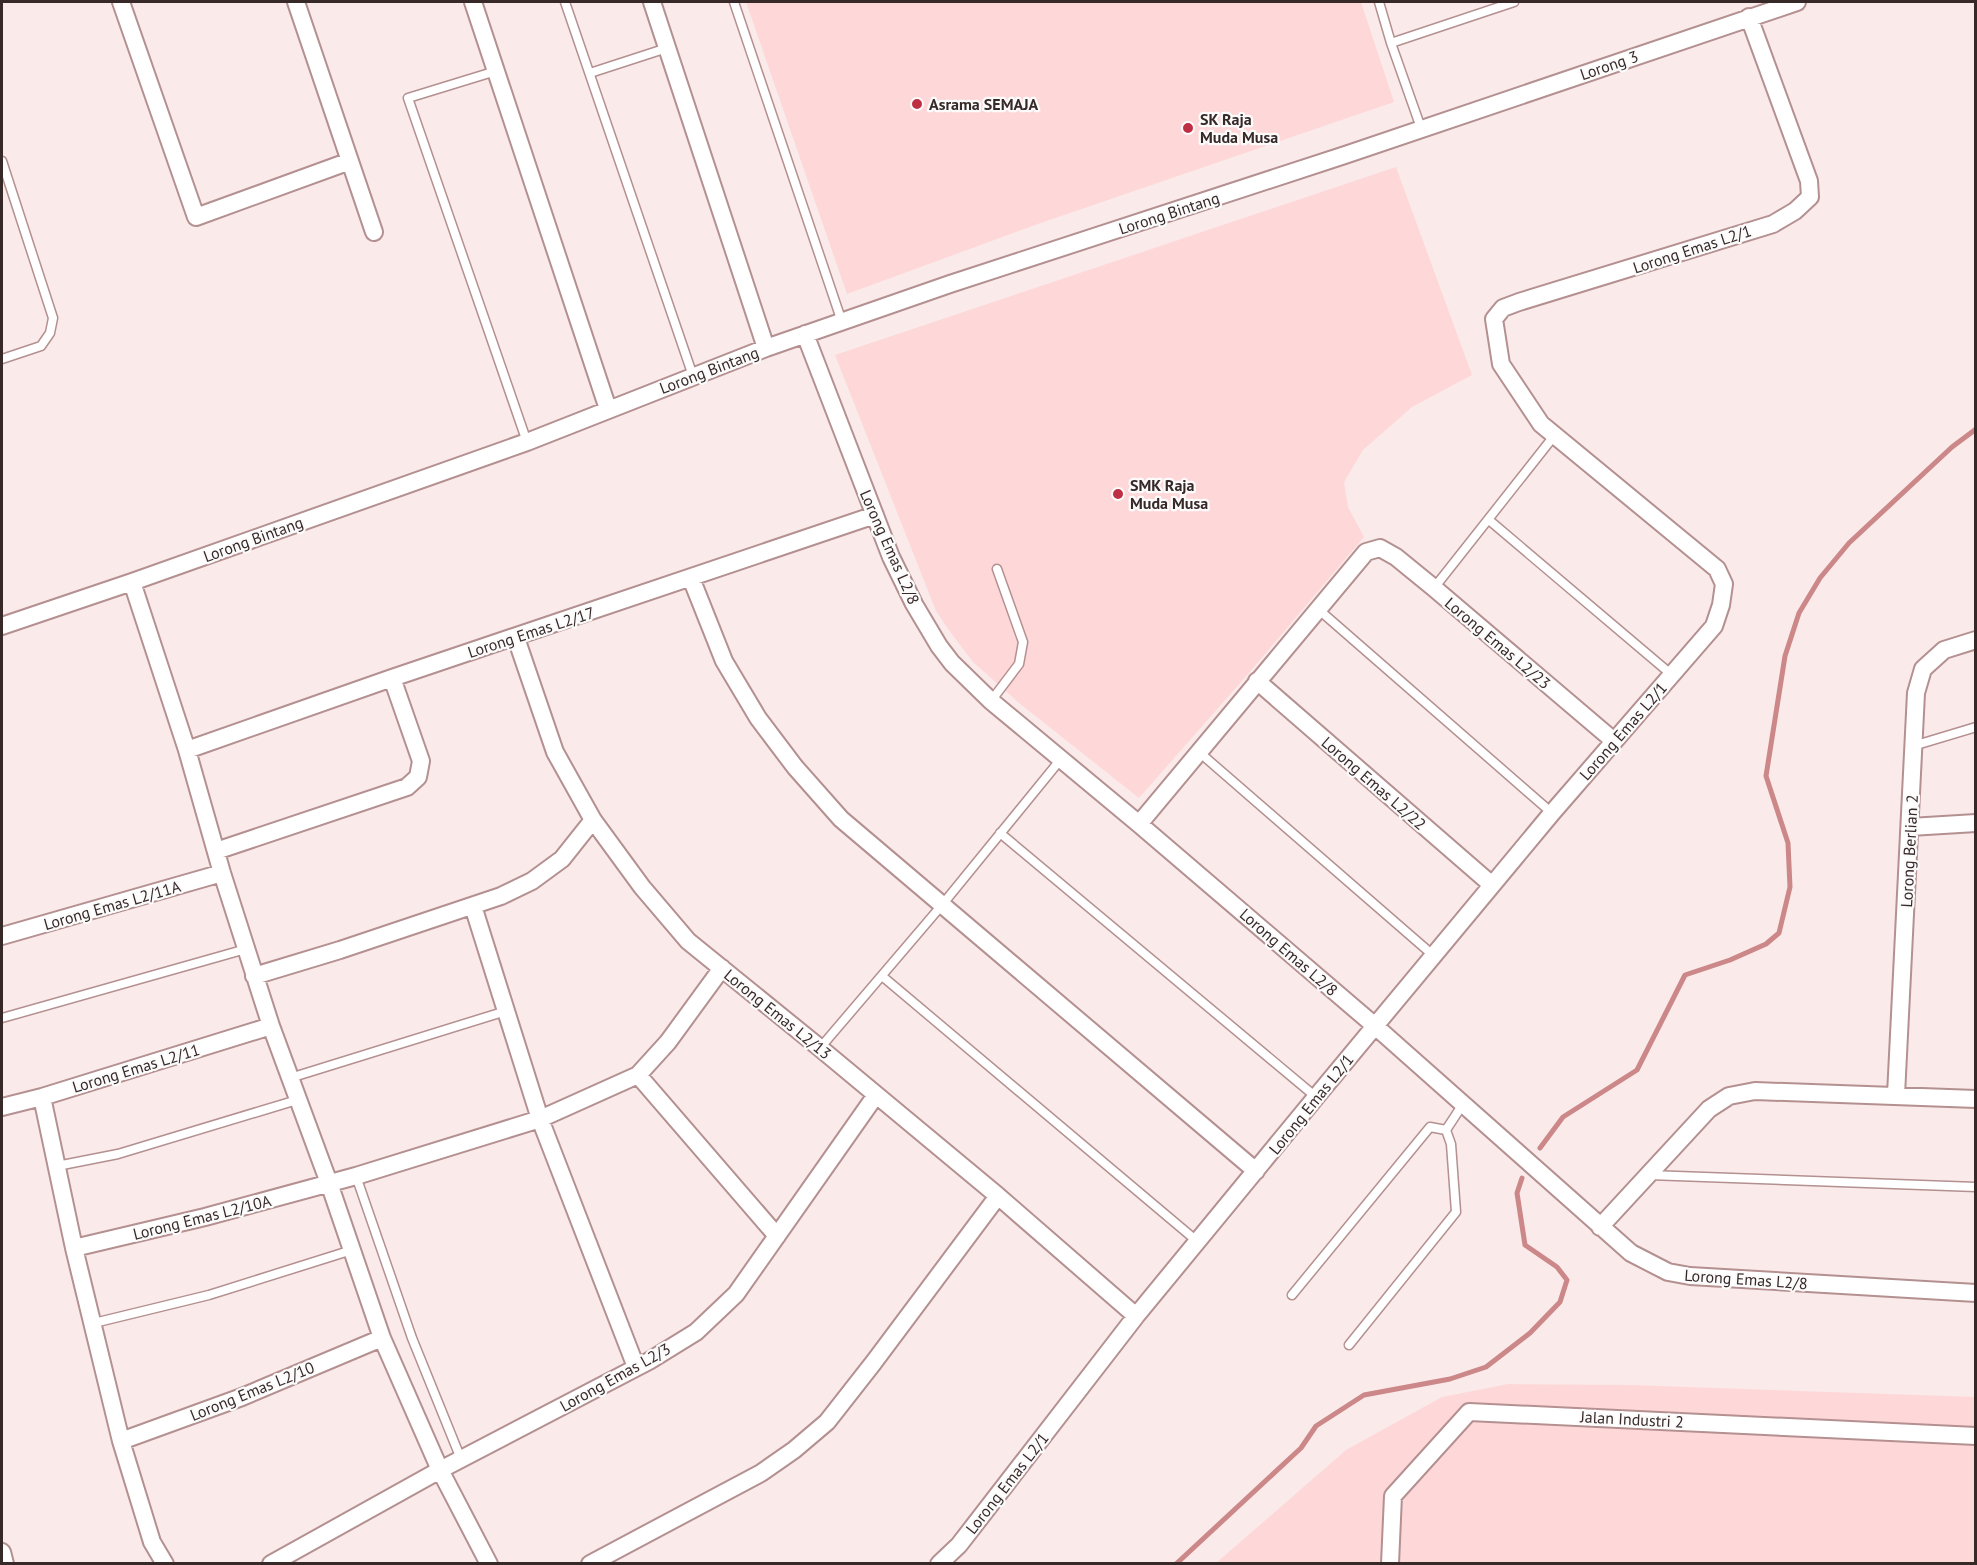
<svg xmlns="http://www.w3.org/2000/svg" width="1977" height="1565" viewBox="0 0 1977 1565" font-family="'PT Sans',sans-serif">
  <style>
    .built { fill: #fed8d8 }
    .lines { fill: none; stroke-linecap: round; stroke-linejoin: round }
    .stream { stroke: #cc8788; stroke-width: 5 }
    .service-casing { stroke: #b49090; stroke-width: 11 }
    .minor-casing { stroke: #b49090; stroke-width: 20 }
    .service { stroke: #fff; stroke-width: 8 }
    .minor { stroke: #fff; stroke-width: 16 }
    .poi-dot { fill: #bf2f43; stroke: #fbfbfb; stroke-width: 2 }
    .labels { text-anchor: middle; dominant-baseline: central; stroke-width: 4.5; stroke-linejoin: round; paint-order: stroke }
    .street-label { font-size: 16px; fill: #382929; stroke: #fbfbfb }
    .poi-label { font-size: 16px; font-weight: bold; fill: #382929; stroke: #fbfbfb; text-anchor: start }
  </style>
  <rect width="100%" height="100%" fill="#faeaea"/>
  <path class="built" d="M746 2H1361L1394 102 1035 225 847 294Z
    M1396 167 1472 375 1412 407 1363 450 1344 482 1348 507 1364 537 1248 674 1139 798 1019 703 973 662 948 629 936 611 835 355Z
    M1508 1384 1631 1385 1975 1397V1563L1215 1564 1346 1450 1442 1397Z"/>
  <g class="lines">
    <path class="stream" d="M1540 1148 1563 1117 1637 1070 1685 975 1730 960 1766 944 1779 933 1790 887 1788 843 1766 776 1785 656 1799 613 1820 578 1849 543 1952 447 1976 429
      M1176 1564 1301 1448 1316 1426 1364 1395 1450 1379 1486 1367 1530 1333 1560 1302 1567 1280 1557 1267 1525 1245 1517 1193 1522 1178"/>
    <g class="service-casing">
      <path id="service" d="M565 2 693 376
        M734 2 842 322
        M1379 2 1391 43 1421 128
        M1391 43 1514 2
        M496 71 408 98 527 442
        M590 73 667 48
        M2 161 53 318 50 333 41 346 2 359
        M1489 520 1672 675
        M1434 588 1554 436
        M1318 609 1552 813
        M991 701 1019 664 1023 642 997 569
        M1913 746 1976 727
        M1199 752 1434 956
        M1000 833 1316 1097
        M882 976 1198 1242
        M2 1018 246 949
        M820 1048 942 905 1061 759
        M290 1078 506 1011
        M57 1166 118 1154 297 1100
        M1649 1175 1976 1187
        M356 1176 412 1338 461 1459
        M1292 1295 1430 1127 1446 1130
        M94 1323 209 1295 352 1250
        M1349 1345 1456 1212 1451 1144 1446 1130 1463 1104"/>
    </g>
    <g class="minor-casing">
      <path id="minor" d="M121 2 196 217 350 161
        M296 2 374 232
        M473 2 608 409
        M652 2 766 348
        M805 334 891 557 914 604 939 646 952 663 991 701 1139 824 1375 1026 1631 1253 1668 1272 1690 1276 1976 1293
        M691 578 724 661 758 718 795 767 841 819 1256 1171
        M132 582 187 750 222 873 271 1026 329 1183 382 1338 440 1470 489 1564
        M2 626 132 582 527 442 766 348 950 284 1345 155 1797 2
        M516 638 555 752 593 820 642 887 688 941 820 1048 998 1196 1136 1316
        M1257 681 1492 885
        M187 750 392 678 875 515
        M1139 824 1366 552 1380 548 1396 557 1434 588 1614 741
        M1910 827 1976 823
        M216 851 407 787 418 777 421 761 392 678
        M473 906 540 1119 636 1367
        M2 936 222 873
        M254 976 340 950 501 896 532 881 562 859 593 820
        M638 1075 777 1236
        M1896 1095 1916 693 1923 669 1944 650 1976 640
        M42 1097 74 1248 121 1441 152 1542 165 1564
        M2 1107 42 1097 271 1026
        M1600 1227 1709 1109 1729 1096 1755 1091 1976 1099
        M74 1248 205 1217 356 1176 540 1119 638 1075 668 1042 722 968
        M121 1441 242 1397 382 1338
        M2 1552 5 1564
        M271 1564 440 1470 649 1361 696 1332 736 1294 876 1095
        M590 1564 761 1473 794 1450 827 1422 874 1362 998 1196
        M939 1564 959 1545 1136 1316 1316 1097 1552 813 1714 626 1721 605 1724 584 1717 569 1541 424 1501 364 1494 319 1503 308 1519 302 1773 224 1795 211 1810 197 1809 181 1749 17
        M1390 1564 1393 1496 1469 1412 1976 1436"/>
    </g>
    <use href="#service" class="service"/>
    <use href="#minor" class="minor"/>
  </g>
  <g class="poi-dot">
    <circle cx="917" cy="104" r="6"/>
    <circle cx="1188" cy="128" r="6"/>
    <circle cx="1118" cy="494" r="6"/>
  </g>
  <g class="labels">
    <g class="street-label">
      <text transform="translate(1609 65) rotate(-19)">Lorong 3</text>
      <text transform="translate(1169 213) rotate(-18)">Lorong Bintang</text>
      <text transform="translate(1692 249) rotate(-18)">Lorong Emas L2/1</text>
      <text transform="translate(709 370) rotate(-21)">Lorong Bintang</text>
      <text transform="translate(253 539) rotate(-20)">Lorong Bintang</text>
      <text transform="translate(890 547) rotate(66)">Lorong Emas L2/8</text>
      <text transform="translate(531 632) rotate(-18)">Lorong Emas L2/17</text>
      <text transform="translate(1498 643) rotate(40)">Lorong Emas L2/23</text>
      <text transform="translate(1623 731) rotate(-49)">Lorong Emas L2/1</text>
      <text transform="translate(1374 783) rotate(41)">Lorong Emas L2/22</text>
      <text transform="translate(1909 851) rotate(-87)">Lorong Berlian 2</text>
      <text transform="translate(112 905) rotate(-16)">Lorong Emas L2/11A</text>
      <text transform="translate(1289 952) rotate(41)">Lorong Emas L2/8</text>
      <text transform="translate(778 1014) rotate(39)">Lorong Emas L2/13</text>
      <text transform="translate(136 1068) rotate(-17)">Lorong Emas L2/11</text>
      <text transform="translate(1311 1104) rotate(-51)">Lorong Emas L2/1</text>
      <text transform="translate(202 1217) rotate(-14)">Lorong Emas L2/10A</text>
      <text transform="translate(1746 1279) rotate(4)">Lorong Emas L2/8</text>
      <text transform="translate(615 1377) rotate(-29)">Lorong Emas L2/3</text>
      <text transform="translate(252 1391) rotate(-22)">Lorong Emas L2/10</text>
      <text transform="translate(1632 1419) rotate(3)">Jalan Industri 2</text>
      <text transform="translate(1007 1483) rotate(-52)">Lorong Emas L2/1</text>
    </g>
    <g class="poi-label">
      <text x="929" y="104">Asrama SEMAJA</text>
      <text x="1200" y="119">SK Raja<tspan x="1200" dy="18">Muda Musa</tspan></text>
      <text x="1130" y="485">SMK Raja<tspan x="1130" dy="18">Muda Musa</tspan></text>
    </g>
  </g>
  <rect width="1977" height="1565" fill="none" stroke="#382929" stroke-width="6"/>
</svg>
